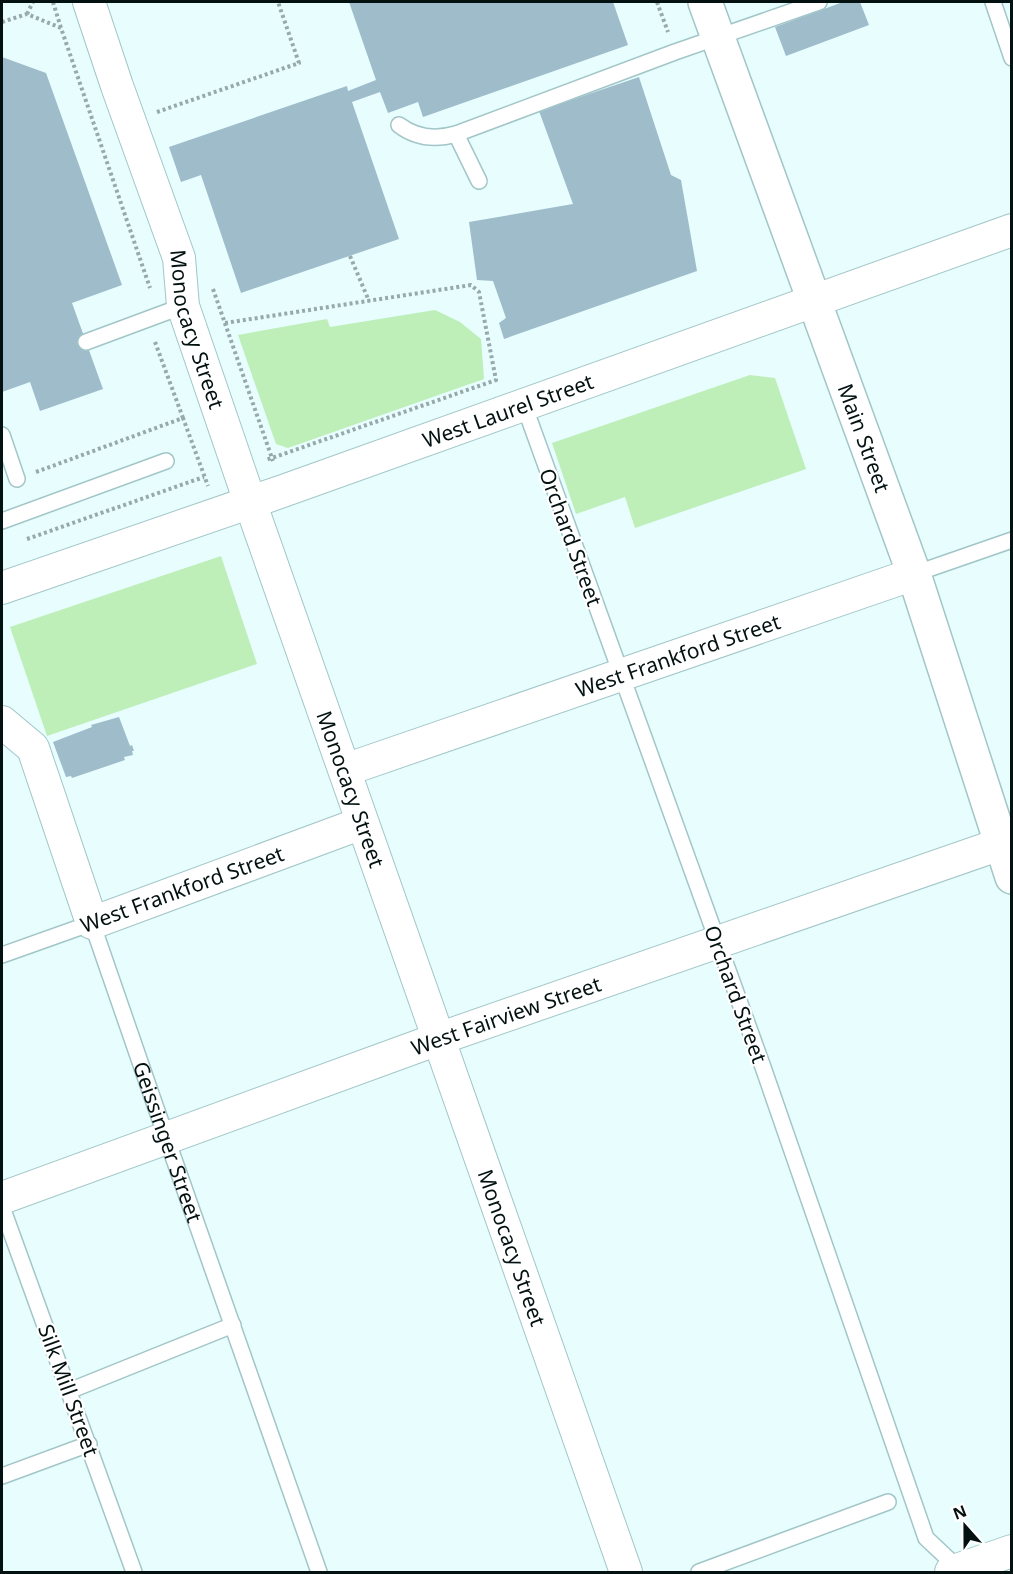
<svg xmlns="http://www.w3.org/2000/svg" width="1013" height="1574" viewBox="0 0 1013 1574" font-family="'Noto Sans',sans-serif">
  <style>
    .green { fill: #beefb8 }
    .building { fill: #9fbccb }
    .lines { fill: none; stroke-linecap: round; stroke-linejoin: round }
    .service-casing { stroke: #a2c6c8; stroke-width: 18 }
    .minor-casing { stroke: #a2c6c8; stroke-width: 34 }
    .tertiary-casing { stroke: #a2c6c8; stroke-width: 36 }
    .path { stroke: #97a9aa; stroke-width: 4; stroke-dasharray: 3 3; stroke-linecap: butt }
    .service { stroke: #fff; stroke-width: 15 }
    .minor { stroke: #fff; stroke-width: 32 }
    .tertiary { stroke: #fff; stroke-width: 33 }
    .labels { text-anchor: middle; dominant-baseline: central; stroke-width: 4.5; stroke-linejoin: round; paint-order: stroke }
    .street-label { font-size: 21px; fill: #041111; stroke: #fff }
  </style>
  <rect width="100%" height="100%" fill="#e7fdfe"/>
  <path class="green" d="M435 310 460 322 481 339 484 379 288 448 276 444 238 335 327 319 330 327Z
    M750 375 775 378 806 469 635 528 625 497 576 514 552 443Z
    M221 556 257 664 47 736 10 627Z"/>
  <path class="building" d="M349 2H613L628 45 423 117 418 102 388 113 380 92 352 102 399 239 241 293 201 175 181 182 169 147 347 86 348 91 376 80Z
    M843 2H860L869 25 786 56 775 27Z
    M2 57 46 73 122 285 72 303 103 389 40 411 30 382 2 392Z
    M639 77 671 175 681 180 697 271 504 339 499 323 506 318 493 281 477 280 469 222 573 204 539 111Z
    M119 717 130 746 132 745 134 751H132L133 755 124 757 125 760 72 778 71 776 66 777 53 742 92 727 91 725Z"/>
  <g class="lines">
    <g class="service-casing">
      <g id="service">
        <path d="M993 2 1012 58"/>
        <path d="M399 125C416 138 435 140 456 134L675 52 819 2"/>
        <path d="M456 134 479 181"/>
        <path d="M86 342 183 306"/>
        <path d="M524 405 764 1070 926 1538 960 1570"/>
        <path d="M2 435 17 479"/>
        <path d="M2 521 166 461"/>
        <path d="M914 574 1012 540"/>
        <path id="s1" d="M2 955 92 923C166 1140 244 1356 319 1572"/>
        <path d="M2 1207 134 1572"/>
        <path d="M69 1391 233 1325"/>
        <path d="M2 1476 89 1444"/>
        <path d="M699 1572 888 1502"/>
      </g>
    </g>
    <g class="minor-casing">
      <g id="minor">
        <path id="s2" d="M89 2 117 86 179 258 183 306 250 502 626 1572"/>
        <path id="s3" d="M2 588 283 491 1012 230"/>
        <path d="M2 722 33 748 92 923 362 823"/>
        <path id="s4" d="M345 770 914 574"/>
        <path id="s5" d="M2 1198 438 1039 1012 840"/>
        <path d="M951 1572 1012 1551"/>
      </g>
    </g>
    <g class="tertiary-casing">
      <g id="tertiary">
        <path id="s6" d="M705 2 914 574 1012 877"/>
      </g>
    </g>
    <path class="path" d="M53 2 61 28
      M657 2 668 32
      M27 14 33 2
      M2 22 27 14 61 28 150 288
      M157 112 299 63 278 2
      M350 256 369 301
      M213 289 273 461
      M225 323 471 285 479 292 496 380 266 460
      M155 342 183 418
      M36 472 183 418 208 486
      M27 539 204 477"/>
    <use href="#service" class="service"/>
    <use href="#minor" class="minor"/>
    <use href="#tertiary" class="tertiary"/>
  </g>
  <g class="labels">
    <g class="street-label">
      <text stroke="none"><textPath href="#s2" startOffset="345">Monocacy Street</textPath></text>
      <text stroke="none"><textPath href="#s3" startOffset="536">West Laurel Street</textPath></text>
      <text stroke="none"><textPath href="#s6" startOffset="464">Main Street</textPath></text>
      <text transform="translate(571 537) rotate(70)">Orchard Street</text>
      <text stroke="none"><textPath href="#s4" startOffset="352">West Frankford Street</textPath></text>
      <text stroke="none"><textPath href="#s2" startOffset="831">Monocacy Street</textPath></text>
      <text transform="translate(182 889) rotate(-20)">West Frankford Street</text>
      <text transform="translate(736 994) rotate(70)">Orchard Street</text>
      <text stroke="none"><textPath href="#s5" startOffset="536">West Fairview Street</textPath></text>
      <text stroke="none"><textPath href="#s1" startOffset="327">Geissinger Street</textPath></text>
      <text stroke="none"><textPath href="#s2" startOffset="1317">Monocacy Street</textPath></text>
      <text transform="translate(69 1390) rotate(70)">Silk Mill Street</text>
    </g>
  </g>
  <rect width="1013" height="1574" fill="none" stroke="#041111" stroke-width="6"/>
  <g transform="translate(965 1526) rotate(339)" stroke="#ffffff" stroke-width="4.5" paint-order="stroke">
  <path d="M0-4.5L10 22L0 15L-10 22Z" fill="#041111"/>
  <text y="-9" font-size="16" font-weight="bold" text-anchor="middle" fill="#041111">N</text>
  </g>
</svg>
